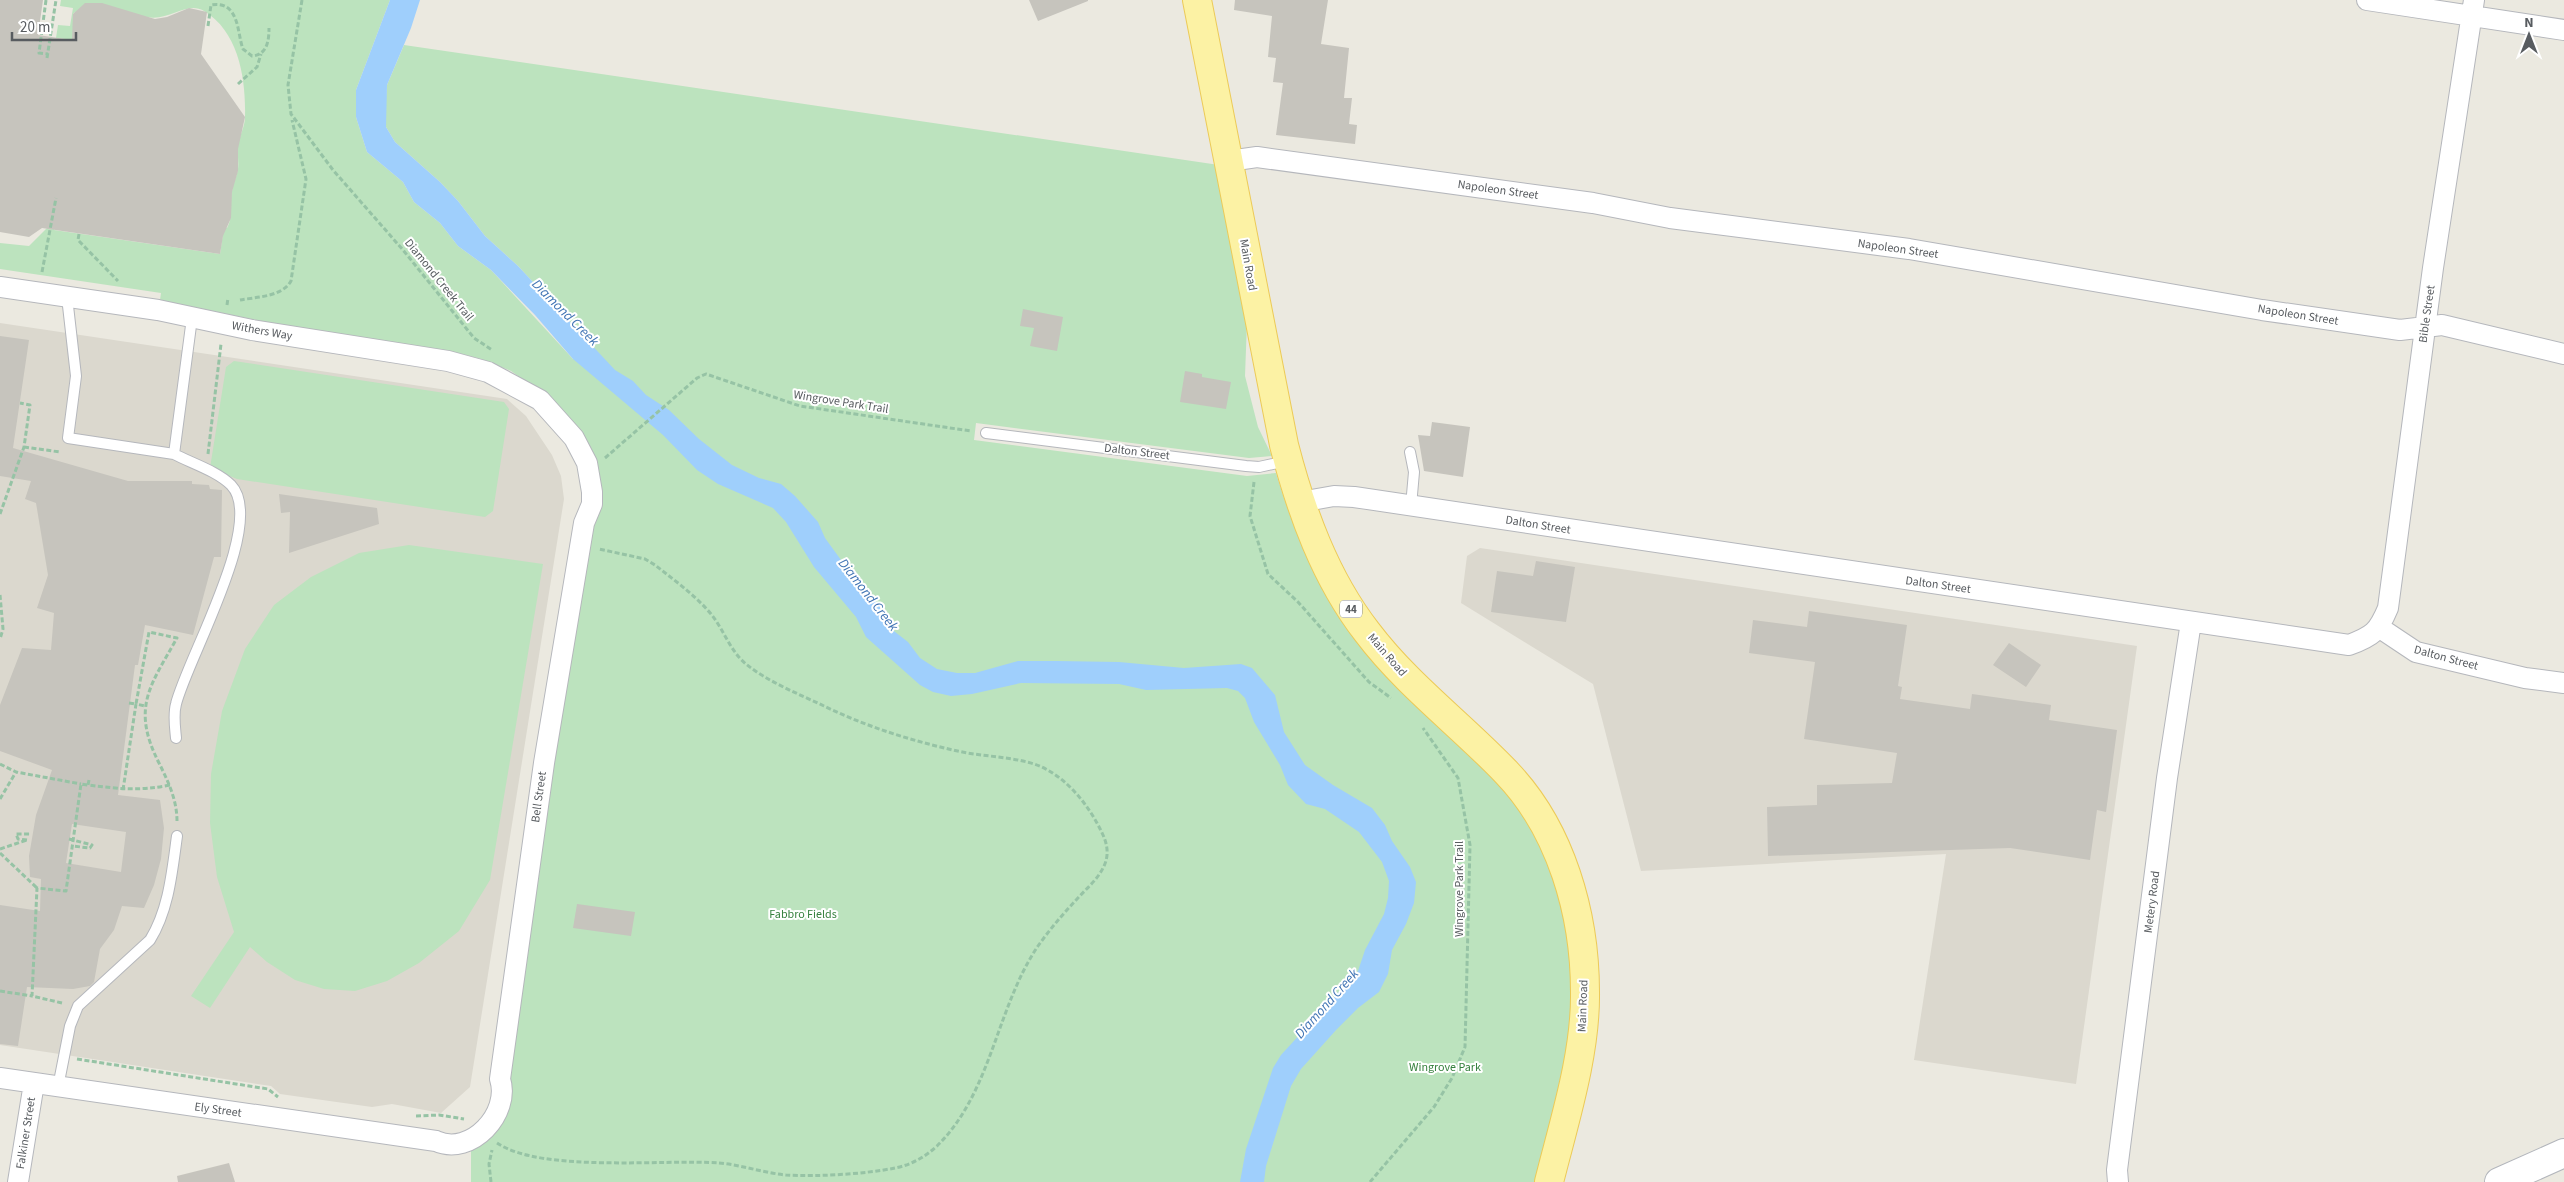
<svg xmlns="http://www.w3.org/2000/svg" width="2564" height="1182" viewBox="0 0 2564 1182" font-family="'Source Sans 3',sans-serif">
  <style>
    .education { fill: #dbd8ce }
    .green { fill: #bce3be }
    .water { fill: #9fcffc }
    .building { fill: #c6c4bd; fill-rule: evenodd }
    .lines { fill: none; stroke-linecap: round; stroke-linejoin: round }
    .lane-casing { stroke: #b5b7bc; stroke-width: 12 }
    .street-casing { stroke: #b5b7bc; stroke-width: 22 }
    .secondary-casing { stroke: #b3b6bc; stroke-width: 30 }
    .primary-casing { stroke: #ecca58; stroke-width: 30 }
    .path { stroke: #96c3a5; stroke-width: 3; stroke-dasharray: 5 2.5; stroke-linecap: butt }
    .lane { stroke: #fff; stroke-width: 10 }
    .street { stroke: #fff; stroke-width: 20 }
    .secondary { stroke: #fff; stroke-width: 28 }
    .primary { stroke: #fcf2a4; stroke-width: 28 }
    .labels { text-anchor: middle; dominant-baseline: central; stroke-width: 4; stroke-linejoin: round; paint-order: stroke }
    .shield { fill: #fff; stroke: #8a8d90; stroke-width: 1 }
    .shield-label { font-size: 11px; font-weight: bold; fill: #585c60 }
    .street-label { font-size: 12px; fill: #585c60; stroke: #fff }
    .park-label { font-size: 12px; fill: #36813e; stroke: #fff }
    .water-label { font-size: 14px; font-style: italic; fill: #4074b4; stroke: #fff }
  </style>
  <rect width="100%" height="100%" fill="#ebe9e0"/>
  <path class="education" d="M0 323 507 399 526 416 552 455 561 476 564 499 470 1087 441 1113 392 1104 372 1107 280 1094 271 1086 0 1045Z
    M1480 548 2137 646 2076 1084 1914 1060 1946 854 1641 871 1593 684 1461 603 1467 556Z"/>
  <path class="green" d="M61 0H390L356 90V117L367 152 403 182 414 202 440 223 458 246 491 270 573 359V325L518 266 485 236 458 201 440 182 395 142 386 127 385 108 387 85 404 45 1219 165 1247 322 1245 376 1258 427 1272 456 1249 458 976 423 974 440 1247 476 1276 473C1298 544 1320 595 1367 654L1512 795 1544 851 1564 909 1572 961 1573 1002 1568 1045 1536 1182H471V1145L490 1129 598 497 542 393 511 371 481 359 462 354 300 329 160 300 161 293 0 269V243L29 246 47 228 59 198 54 230 220 254 224 227 227 228C234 215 229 204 232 191 233 183 237 176 238 169 239 161 237 154 238 146 239 136 245 127 245 117 246 79 239 32 204 11 185 0 169 24 142 16 122 11 88 0 73 14L75 40 56 38 58 25 70 26 73 8 60 6Z
    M234 361 504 402 509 409 493 511 485 517 237 479 210 468 226 367Z
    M409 545 543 564 490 880 459 931 419 963 387 981 355 991 324 989 295 980 267 962 250 947 210 1008 191 996 234 932 217 877 210 823 211 774 222 711 245 649 274 605 311 577 359 553Z"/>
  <path class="water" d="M390 0H420L411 28 387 85 386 127 395 142 440 182 458 201 485 236 518 266 615 370 633 381 646 395 669 410 699 439 732 465 759 478 781 484 795 496 818 522 825 538 841 560 884 612 890 628 908 642 920 658 937 669 957 673H975L1018 661H1056L1119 662 1184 668 1241 664 1252 668 1275 695 1284 732 1305 765 1333 785 1372 808 1385 825 1392 841 1410 867 1416 882 1414 903 1406 924 1392 950 1388 974 1379 992 1358 1008 1337 1029 1301 1069 1291 1086 1266 1166 1264 1182H1240L1246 1149 1273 1068 1281 1055 1358 971 1365 950 1384 914 1388 898 1389 881 1382 862 1359 832 1325 809 1306 804 1288 785 1280 765 1254 722 1245 698 1238 691 1227 688 1146 690 1119 684 1021 683 972 694 951 696 933 692 920 685 866 637 856 617 814 567 786 522 773 508 718 484 697 470 663 435 573 359 535 315 491 270 458 246 440 223 414 202 403 182 367 152 356 117V90Z"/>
  <path class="building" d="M0 0H43L38 35 72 40 73 14 85 3H102L155 19 167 17 189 8 207 12 201 54 245 117 238 149V171L232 192 231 218 223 236 220 254 42 228 29 237 0 232Z
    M1029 0H1088V1L1038 21Z
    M1235 0H1328L1321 44 1349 48 1344 98H1352L1349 124 1357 125 1355 144 1276 135 1283 83 1273 82 1276 58 1268 57 1272 16 1234 10Z
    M1023 309 1063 317 1057 351 1030 346 1034 328 1020 326Z
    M0 336 29 340 13 448 128 481H192V484L209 485 210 489 222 490 221 557H214L193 635 145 625 138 665H135L118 795 160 800 164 828 161 859 154 885 144 908 122 906 114 930 100 949 94 982 90 986 73 989 27 987 18 1046 0 1044V905L40 911 41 879 30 877 29 856 36 815 52 770 0 751V705L22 648 51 650 54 613 37 608 48 575 36 503 25 499 31 481 0 476ZM72 824 126 832 121 872 66 863Z
    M1185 371 1202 374V377L1231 382 1226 409 1180 402Z
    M1432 422 1470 427 1463 477 1424 471 1418 435 1430 436Z
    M279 494 377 508 379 524 289 553 290 512 281 513Z
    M1536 561 1575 567 1566 622 1491 612 1497 571 1533 576Z
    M1809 611 1907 625 1898 686 1902 687 1900 699 1970 709 1972 694 2051 705 2049 720 2117 730 2106 812 2097 810 2090 860 2010 848 1768 856 1767 807 1817 805V785L1892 783 1897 753 1804 739 1815 662 1749 653 1753 620 1807 627Z
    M2009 643 2041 665 2026 687 1993 665Z
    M577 904 635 912 631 936 573 928Z
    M229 1163 235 1182H178L177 1176Z"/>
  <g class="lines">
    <g class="lane-casing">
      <path id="lane" d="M67 297 76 376 68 438 174 454 192 318
        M986 433 1246 466 1259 467 1287 461
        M1410 452 1414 472 1411 506
        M174 454C191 463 217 471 231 485 267 522 187 659 176 704 173 715 175 727 176 738
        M58 1087 70 1026 78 1006 150 940C169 909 172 872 177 836"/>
    </g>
    <g class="street-casing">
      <path id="street" d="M2367 0 2564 30
        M1229 161 1257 157 1593 203 1670 218 1909 249 2262 310 2400 330 2442 325 2564 354
        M0 287 158 310 252 330 448 361 488 372 540 400 574 438 587 463 592 492V504L584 523 544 763 500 1079C511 1113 471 1157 436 1141L0 1078
        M1300 502 1334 496 1354 497 2349 645C2373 636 2378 632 2388 608L2433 268 2474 0
        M2380 628 2416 652 2525 678 2564 683
        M18 1182 34 1083
        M2118 1182 2117 1170 2167 778 2191 622"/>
    </g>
    <g class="secondary-casing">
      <path id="secondary" d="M2499 1182 2564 1153"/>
    </g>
    <g class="primary-casing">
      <path id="primary" d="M1197 0 1284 445C1301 511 1325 578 1367 632 1407 685 1460 724 1506 772 1561 829 1585 914 1585 992 1586 1054 1564 1122 1549 1182"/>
    </g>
    <path class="path" d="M46 0 39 53 48 54
      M302 0 288 85 291 114 333 170 403 250 474 338 492 350
      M208 26 211 5C240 0 237 34 243 49L252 56C267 55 269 41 269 28
      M47 58 56 0
      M238 84 257 67 261 54
      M79 234 78 240 118 281
      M42 272 56 198
      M240 300C256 297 282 297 291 281L306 179 292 120
      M227 305 228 298
      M24 447 60 452
      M208 454 221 344
      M605 458 697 378 706 374 800 406 971 431
      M1254 482 1250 516 1268 574 1298 602 1369 682 1391 698
      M0 514 24 447 30 405 20 403
      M0 595 3 629 0 639
      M129 703 136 704 149 632 177 638C150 686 131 708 159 763 168 781 177 800 177 821
      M0 764 16 772 81 784
      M89 780 88 785C119 789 140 791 170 785
      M123 790 136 704 145 706
      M0 799 16 772
      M69 839 92 845 90 848 72 846
      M27 840 18 839 16 834H31
      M0 849 27 840
      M0 853 37 888
      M0 991 32 996
      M62 1003 32 996 37 888 66 891 81 784 88 785
      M77 1059 268 1089 278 1097
      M416 1116 439 1115 464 1119
      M497 1143C542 1173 663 1159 719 1163 742 1165 764 1173 786 1175 817 1177 865 1174 895 1168 911 1165 925 1157 937 1146 992 1092 996 1008 1038 946 1050 929 1063 914 1077 899 1086 889 1097 880 1103 868 1109 857 1108 846 1103 835 1089 804 1062 770 1027 762 1003 756 977 756 953 750 909 740 865 726 824 706 799 694 768 682 746 664 730 651 724 630 711 614 695 595 674 580 655 565L645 559 599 549
      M491 1182 489 1164 492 1150
      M1370 1182 1434 1107 1452 1078 1465 1047 1470 845 1458 778 1423 728"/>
    <use href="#lane" class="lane"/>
    <use href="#street" class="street"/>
    <use href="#secondary" class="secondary"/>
    <use href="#primary" class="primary"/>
  </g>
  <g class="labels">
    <rect class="shield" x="1340" y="600.5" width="22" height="17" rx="4"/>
    <g class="shield-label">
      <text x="1351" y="609">44</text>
    </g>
    <g class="street-label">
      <text transform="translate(1498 190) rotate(8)">Napoleon Street</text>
      <text transform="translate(1898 249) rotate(8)">Napoleon Street</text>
      <text transform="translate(1248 265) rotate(80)">Main Road</text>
      <text transform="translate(439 280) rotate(51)">Diamond Creek Trail</text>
      <text transform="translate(2427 314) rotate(-82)">Bible Street</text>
      <text transform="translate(2298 315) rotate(9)">Napoleon Street</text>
      <text transform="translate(262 331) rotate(10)">Withers Way</text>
      <text transform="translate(841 402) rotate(9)">Wingrove Park Trail</text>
      <text transform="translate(1137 452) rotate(7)">Dalton Street</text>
      <text transform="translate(1538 525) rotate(9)">Dalton Street</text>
      <text transform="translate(1938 585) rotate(8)">Dalton Street</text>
      <text transform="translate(1387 655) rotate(49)">Main Road</text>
      <text transform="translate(2446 658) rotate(15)">Dalton Street</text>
      <text transform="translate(539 797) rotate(-82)">Bell Street</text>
      <text transform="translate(1459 889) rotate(-90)">Wingrove Park Trail</text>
      <text transform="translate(2152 902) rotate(-83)">Metery Road</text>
      <text transform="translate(1583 1006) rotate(-88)">Main Road</text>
      <text transform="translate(218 1110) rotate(8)">Ely Street</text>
      <text transform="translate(26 1133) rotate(-81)">Falkiner Street</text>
    </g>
    <g class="park-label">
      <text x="803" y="914">Fabbro Fields</text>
      <text x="1445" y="1067">Wingrove Park</text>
    </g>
    <g class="water-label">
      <text transform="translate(565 313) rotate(45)">Diamond Creek</text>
      <text transform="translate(868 595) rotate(52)">Diamond Creek</text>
      <text transform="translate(1327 1004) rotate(-48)">Diamond Creek</text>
    </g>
  </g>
  <g transform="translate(2529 35)" stroke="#ffffff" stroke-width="4" paint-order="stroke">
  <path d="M0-4L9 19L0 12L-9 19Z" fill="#585c60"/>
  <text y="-8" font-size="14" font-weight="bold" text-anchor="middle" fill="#585c60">N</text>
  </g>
  <path d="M12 32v8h64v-8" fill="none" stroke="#585c60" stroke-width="2.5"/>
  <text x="20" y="32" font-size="15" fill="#585c60" stroke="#ffffff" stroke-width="4" paint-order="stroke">20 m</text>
</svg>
